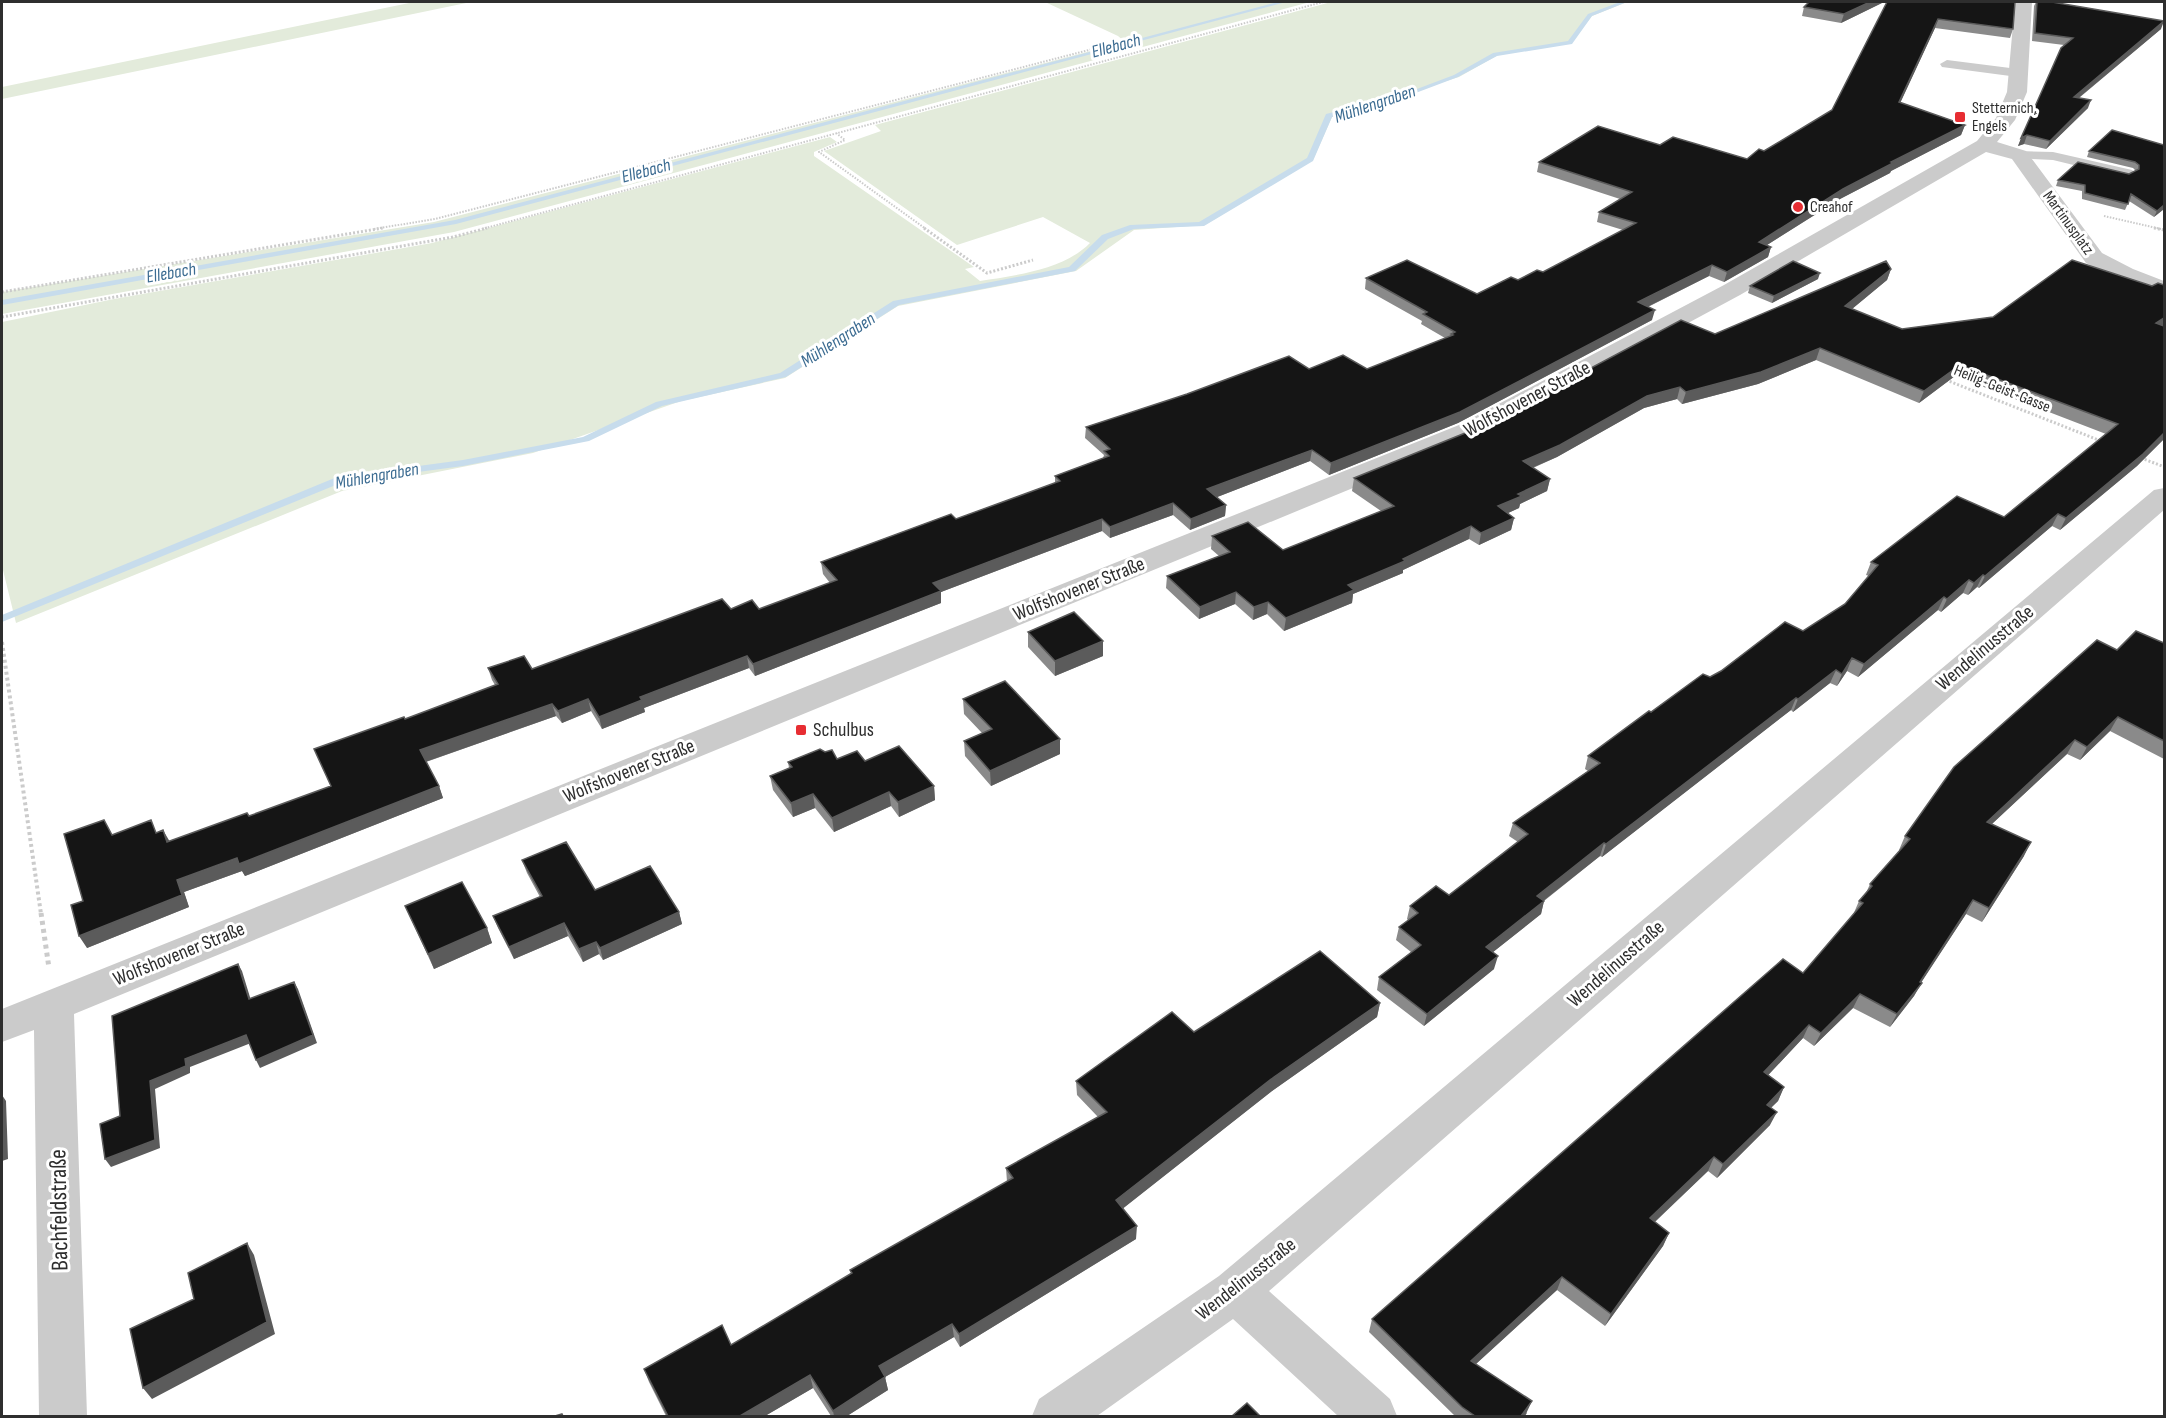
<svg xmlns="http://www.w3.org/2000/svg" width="2166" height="1418" viewBox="0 0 2166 1418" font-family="'Sofia Sans Condensed',sans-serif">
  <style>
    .green { fill: #e3ebdb }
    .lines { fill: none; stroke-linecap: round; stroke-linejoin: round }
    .stream { fill: #c7dcec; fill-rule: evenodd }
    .path-far3 { stroke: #cbcbcb; stroke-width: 2; stroke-dasharray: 1.5 1.5; stroke-linecap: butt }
    .path-far2 { stroke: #cbcbcb; stroke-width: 3; stroke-dasharray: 2 2; stroke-linecap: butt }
    .path-far1 { stroke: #cbcbcb; stroke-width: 4; stroke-dasharray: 3 3; stroke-linecap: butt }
    .path { stroke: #cbcbcb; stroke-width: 5; stroke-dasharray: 4 4; stroke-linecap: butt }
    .lane { fill: #cbcbcb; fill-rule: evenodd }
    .street { fill: #cbcbcb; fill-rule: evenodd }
    .wall { fill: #8a8a8a }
    .shaded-wall { fill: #5b5b5b }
    .building { fill: #151515; stroke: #5b5b5b; stroke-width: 1.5 }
    .poi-dot { fill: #e72d32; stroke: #fff; stroke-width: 2 }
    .labels { text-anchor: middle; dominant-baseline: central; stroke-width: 6; stroke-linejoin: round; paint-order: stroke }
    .far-poi-label { font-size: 16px; fill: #2e2e2e; stroke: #fff; text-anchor: start }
    .far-street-label { font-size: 16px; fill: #2e2e2e; stroke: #fff }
    .far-water-label { font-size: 18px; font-style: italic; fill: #3b6b91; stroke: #fff }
    .street-label { font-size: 20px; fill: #2e2e2e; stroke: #fff }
    .poi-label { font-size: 20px; fill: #2e2e2e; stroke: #fff; text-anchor: start }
    .near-street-label { font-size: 24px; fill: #2e2e2e; stroke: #fff }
  </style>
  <rect width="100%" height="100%" fill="#fff"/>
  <path class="green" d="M414 2H471L2 99V87Z
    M1045 2H1310L454 232 2 314V292L434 222 1125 42 1118 36Z
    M1331 2H1627L1592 16 1571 43 1498 55 1459 77 1332 117 1313 160 1205 225 1134 230 1076 271 898 306 785 378 681 401 533 453 342 491 16 623 2 566V322L114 299 432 243 830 137 837 142 814 152V156L974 267 965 269 980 281C1017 275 1063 270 1090 243L1043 217 957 245 824 151 881 131 875 125Z"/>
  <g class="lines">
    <path class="stream" d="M1278 2H1286L456 224 2 305V300L455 220Z
      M1620 2H1627L1592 16 1572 44 1497 56 1458 77 1405 97 1332 117 1313 161 1204 226 1134 229 1108 239 1075 271 899 305 786 377 662 406 589 441 463 466 343 482 2 622V615L337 477 463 460 583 437 656 402 780 373 893 301 1069 267 1102 235 1130 225 1199 222 1307 158 1326 114 1401 95 1454 75 1493 53 1568 41 1588 14Z"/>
    <path class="path-far3" d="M836 133 845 140 819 152 926 229
      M2104 216 2161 229
      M374 229 435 219 1120 42
      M482 229 1323 2"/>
    <path class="path-far2" d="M924 228 987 273 1033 260
      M2154 228 2164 230
      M2 292 383 228
      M2 317 453 237 487 228
      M1946 380 2101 441
      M2141 458 2162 466"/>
    <path class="path-far1" d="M2 642 41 914"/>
    <path class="path" d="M41 913 49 968"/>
    <path class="lane" d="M1947 60 2018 69 2025 73 2018 77 1942 67 1940 64Z
      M2019 151 2053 152 2132 170 2135 173 2127 178 2053 160 2014 158 2012 155Z"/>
    <path class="street" d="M2015 2H2032L2027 92 2015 120 1997 142 2026 151 2102 253 2133 269 2164 281V296L2117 279 2086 263 2012 159 1986 152 1740 295 1477 437 74 1014 87 1416H39L34 1030 2 1042V1009L1459 425 1724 285 1977 141 1996 118 2007 92Z
      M2164 488V510L1269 1291 1390 1399 1397 1416H1338L1233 1319 1097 1416H1032L1039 1399 1219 1276 2154 490Z"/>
  </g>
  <path class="wall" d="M1809 2H1884L1841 23 1802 16 1804 7Z
    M1887 2 2013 29 2010 38 1935 28 1900 103 1965 125 1961 135 1891 171 1890 173 1840 199 1767 245 1771 247 1768 257 1724 282 1709 276 1648 307 1652 320 1458 423 1329 475 1310 461 1217 497 1226 505 1225 516 1190 530 1173 515 1110 538 1102 531 941 592V603L879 627 755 676 749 668 644 708 645 712 602 729 591 711 562 723 556 716 426 762 439 786 443 798 245 876 242 871 184 892 189 907 87 948 83 901 112 834 158 832 169 841 249 816 331 786 405 719 495 685 492 680 488 668 532 669 731 609H759L830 583 823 574 821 562 956 519 1055 483V476L1103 458 1104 455 1085 438 1086 427 1309 369H1367L1445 338 1421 324 1422 321 1365 289 1366 278 1477 294 1543 272 1623 230 1597 222 1599 212 1620 199 1537 172 1539 162 1660 145 1747 159 1764 151 1832 110Z
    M2036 2H2052L2161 29 2079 98 2088 108 2046 149 2024 144 2018 146 2064 45 2032 41 2034 6Z
    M2164 145V209L2154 217 2129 201 2125 210 2082 199V191L2056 186 2058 180 2129 174 2136 171 2133 168 2087 157 2089 151Z
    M1891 269 1887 280 1852 309 1902 329 1993 317 2164 285V439L2137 466 2060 530 2052 526 1979 588 1977 587 1968 595 1963 593 1941 612 1938 610 1858 677 1847 671 1837 686 1830 683 1793 712 1791 710 1602 857 1600 856 1544 901 1541 914 1493 952 1494 969 1424 1026 1377 990 1379 977 1411 952 1396 940 1399 927 1408 920 1407 919 1410 906 1449 895 1518 842 1509 836 1513 823 1588 771 1585 769 1588 756 1651 712 1710 677 1803 631 1845 604 1869 576 1866 575 1871 562 2004 517 2106 434 1955 376 1919 403 1816 360 1758 384 1682 404 1677 399 1644 408 1557 457 1533 468 1550 479 1547 491 1520 504 1519 508 1508 513 1514 518 1511 530 1479 545 1469 539 1403 570V573L1353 594 1352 603 1284 631 1267 614 1253 620 1235 604 1199 619 1166 588 1167 576 1219 556 1211 549 1212 536 1283 550 1381 511 1352 491 1354 478 1715 334Z
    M1818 279 1772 303 1748 293 1750 286Z
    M1028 632 1103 656 1055 676 1028 647Z
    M2164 643V759L2110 731 2080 760 2067 754 1992 824 2024 856 1982 922 1966 914 1921 982 1914 996 1890 1027 1853 1008 1814 1046 1803 1038 1768 1075 1784 1087 1778 1101 1771 1108 1770 1125 1717 1178 1708 1171 1655 1222 1669 1233 1663 1246 1605 1326 1557 1290 1476 1364 1527 1413 1525 1416H1455L1369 1332 1372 1319 1803 973 1853 915 1859 901 1866 893 1870 884 1900 851 1899 850 1905 836 2117 650Z
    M963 699 1060 754 991 786 965 756 964 741 982 733 964 714Z
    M837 759 865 761 934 786 935 800 899 817 891 806 834 832 815 808 793 817 773 790 770 776 789 768 788 762Z
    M522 860 595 890 679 912 682 924 603 960 599 954 583 962 568 936 514 959 498 928 493 916 540 897 527 873Z
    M405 906 487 928 492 943 434 969Z
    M1380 1003 1377 1017 1272 1091 1123 1208 1136 1239 960 1347 954 1337 885 1377 888 1390 847 1416H831L813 1388 765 1416H666L649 1382 644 1369 731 1345 851 1274 850 1270 1007 1182 1006 1168 1098 1117 1077 1095 1076 1081 1194 1032Z"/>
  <path class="shaded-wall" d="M1870 2H1884L1841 23 1844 14Z
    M1938 19 1935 28 1896 112 1899 102Z
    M2164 21 2161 29 2070 105 2074 97Z
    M2091 100 2088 108 2046 149 2050 141Z
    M1965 125 1961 135 1891 171 1890 173 1840 199 1756 252 1759 242 1843 189 1891 162Z
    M2027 135 2024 144 2018 146 2021 138Z
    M2164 205V209L2154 217 2157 211Z
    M1771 247 1768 257 1724 282 1727 272Z
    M1712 265 1709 276 1635 313 1638 302Z
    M1891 269 1887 280 1841 318 1845 306Z
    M1820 273 1818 279 1772 303 1774 296Z
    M1655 310 1652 320 1458 423 1329 475 1331 463Z
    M2164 318V326L2156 323Z
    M1820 348 1816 360 1758 384 1682 404 1686 392Z
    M1960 365 1955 376 1919 403 1924 391Z
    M1680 387 1677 399 1644 408 1557 457 1520 473 1523 461 1647 396Z
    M2164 433V439L2137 466 2060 530 2066 518Z
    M1312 450 1310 461 1207 501V489Z
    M1550 479 1547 491 1520 504 1519 508 1495 519 1498 506 1518 494Z
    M1173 503V515L1110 538V527Z
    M1226 505 1225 516 1190 530 1191 519Z
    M2058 514 2052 526 1979 588 1985 576Z
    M1514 518 1511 530 1479 545 1481 533Z
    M1102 519V531L941 592V603L755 676 753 664 933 583Z
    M1471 526 1469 539 1403 570V573L1353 594 1352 603 1284 631 1286 618 1348 585Z
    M1983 575 1977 587 1968 595 1974 583Z
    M1969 580 1963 593 1941 612 1947 599Z
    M1236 592 1235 604 1199 619 1200 607Z
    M1944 597 1938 610 1858 677 1864 664Z
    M1268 602 1267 614 1253 620 1254 607Z
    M1103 641V656L1055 676V661Z
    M747 656 749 668 644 708 645 712 602 729 599 717 640 697Z
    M1852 658 1847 671 1837 686 1842 674Z
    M1836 670 1830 683 1793 712 1798 699Z
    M1796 698 1791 710 1602 857 1606 844Z
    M588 699 591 711 562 723 558 711Z
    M552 704 556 716 425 762 420 750Z
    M2118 717 2110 731 2080 760 2087 747Z
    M1060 739V754L991 786 990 771Z
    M2075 740 2067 754 1980 835 1987 822Z
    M439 786 443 798 245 876 242 871 184 892 189 907 87 948 79 936 177 880Z
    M934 786 935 800 899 817 898 802Z
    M889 792 891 806 834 832 832 818Z
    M813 794 815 808 793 817 791 803Z
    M163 830 170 842H167Z
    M2031 842 2024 856 1982 922 1989 908Z
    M1604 843 1600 856 1533 909 1537 896Z
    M1973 900 1966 914 1917 989 1922 983 1914 996 1890 1027 1897 1014 1920 982Z
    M1544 901 1541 914 1483 960 1486 947Z
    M679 912 682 924 603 960 600 948Z
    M564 923 568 936 514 959 509 947Z
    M487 928 492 943 434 969 428 954Z
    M596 942 599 954 583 962 579 949Z
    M1498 956 1494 969 1424 1026 1427 1014Z
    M238 964 242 971 253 1007 249 999Z
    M294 982 298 989 317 1043 260 1068 256 1060Z
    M1860 994 1853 1008 1814 1046 1821 1033Z
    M1380 1003 1377 1017 1272 1091 1116 1214V1200L1274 1077Z
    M1809 1025 1803 1038 1758 1086 1764 1072Z
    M246 1035 251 1043 190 1067V1073L155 1089 160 1148 111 1167 105 1159 150 1081 185 1059Z
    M1784 1087 1778 1101 1760 1118 1767 1105Z
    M2 1095 6 1101 8 1159 2 1161Z
    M1777 1112 1770 1125 1717 1178 1723 1164Z
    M1714 1157 1708 1171 1645 1231 1650 1218Z
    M1137 1226 1136 1239 960 1347 959 1334Z
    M1669 1233 1663 1246 1605 1326 1611 1314Z
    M247 1243 254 1255 275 1334 152 1399 143 1388Z
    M1562 1277 1557 1290 1466 1373 1471 1361Z
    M952 1324 954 1337 885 1377 888 1390 847 1416H834L833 1411 879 1366Z
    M810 1375 813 1388 765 1416H740Z
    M1532 1401 1525 1416H1521Z"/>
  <path class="building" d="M1809 2H1870L1844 14 1804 7Z
    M1887 2H2015L2013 29 1938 19 1899 102 1965 125 1891 162 1893 163 1843 189 1759 242 1771 247 1727 272 1712 265 1638 302 1655 310 1460 412 1331 463 1312 450 1207 489 1226 505 1191 519 1173 503 1110 527 1102 519 933 583 941 591 877 616 753 664 747 656 640 697 642 700 599 717 588 699 558 711 552 704 420 750 439 786 239 864 237 858 177 880 182 895 79 936 71 905 83 901 64 834 104 820 112 835 151 820 156 833 163 830 167 842 247 813 249 816 331 786 314 749 404 717 405 719 498 684 488 668 524 656 532 669 722 599 731 609 752 600 759 609 837 580 821 562 951 514 956 519 1060 481 1055 476 1109 456 1104 451 1110 449 1086 427 1187 394 1289 356 1309 369 1343 355 1367 369 1453 335 1451 334 1455 332 1423 314 1427 312 1366 278 1407 260 1477 294 1511 277 1518 280 1537 270 1543 272 1636 223 1599 212 1632 192 1539 162 1598 126 1660 145 1673 137 1747 159 1759 149 1764 151 1832 110Z
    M2037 2H2052L2164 21 2074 97 2091 100 2050 141 2027 135 2021 138 2061 48 2073 38 2035 33Z
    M2112 130 2164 145V205L2157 211 2131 194 2128 204 2085 193V185L2058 180 2078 162 2129 174 2139 169V165L2135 162 2089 151Z
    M2072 260 2152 286 2158 283 2164 285V318L2156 323 2164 326V433L2143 454 2066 518 2058 514 1985 576 1983 575 1974 583 1969 580 1947 599 1944 597 1864 664 1852 658 1842 674 1836 670 1798 699 1796 698 1606 844 1604 843 1537 896 1544 901 1486 947 1498 956 1427 1014 1379 977 1421 945 1399 927 1418 913 1410 906 1436 886 1449 895 1528 834 1513 823 1600 763 1588 756 1649 711 1651 712 1703 674 1710 677 1721 671 1785 622 1803 631 1845 604 1878 565 1871 562 1957 496 2004 517 2118 424 1960 365 1924 391 1820 348 1761 372 1686 392 1680 387 1647 396 1560 445 1523 461 1550 479 1518 494 1522 496 1498 506 1514 518 1481 533 1471 526 1403 559 1405 561 1348 585 1354 590 1286 618 1268 602 1254 607 1236 592 1200 607 1167 576 1230 552 1212 536 1248 522 1283 550 1394 506 1354 478 1480 427 1681 320 1715 334 1886 261 1891 269 1845 306 1902 329 1993 317Z
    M1793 261 1820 273 1774 296 1750 286Z
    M1074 612 1103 641 1055 661 1028 632Z
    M2136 631 2164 643V741L2118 717 2087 747 2075 740 1987 822 2031 842 1989 908 1973 900 1920 982 1922 983 1897 1014 1860 994 1821 1033 1809 1025 1764 1072 1784 1087 1767 1105 1777 1112 1723 1164 1714 1157 1650 1218 1669 1233 1611 1314 1562 1277 1471 1361 1532 1401 1521 1416H1475L1462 1407 1372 1319 1783 959 1803 973 1863 903 1859 901 1872 886 1870 884 1910 839 1905 836 1954 767 2097 640 2117 650Z
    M1005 681 1060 739 990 771 964 741 992 729 963 699Z
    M899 746 934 786 898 802 889 792 832 818 813 794 791 803 770 776 792 767 788 762 820 749 825 752 832 750 837 759 857 751 865 761Z
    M566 842 595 890 650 866 679 912 600 948 596 942 579 949 564 923 509 947 493 916 542 896 522 860Z
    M462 882 487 928 428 954 405 906Z
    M1320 951 1380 1003 1274 1077 1116 1200 1137 1226 959 1334 952 1324 879 1366 885 1377 833 1411 810 1375 740 1416H668L644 1369 722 1325 731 1345 852 1273 850 1270 1013 1178 1006 1168 1107 1112 1076 1081 1172 1012 1194 1032Z
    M238 964 249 999 294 982 313 1035 256 1060 246 1035 185 1059 186 1066 150 1081 155 1140 105 1159 100 1124 120 1116 112 1016Z
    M247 1243 267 1322 143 1388 130 1329 194 1299 188 1273Z
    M1247 1403 1260 1416H1232Z
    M562 1414 563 1416H555Z"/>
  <g class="poi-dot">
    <rect x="1954" y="111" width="12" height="12" rx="3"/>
    <circle cx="1798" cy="207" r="6"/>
    <rect x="795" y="724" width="12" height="12" rx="3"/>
  </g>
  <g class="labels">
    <g class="far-poi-label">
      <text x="1972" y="108">Stetternich,<tspan x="1972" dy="18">Engels</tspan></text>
      <text x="1810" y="207">Creahof</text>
    </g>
    <g class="far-street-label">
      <text transform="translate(2068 223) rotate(54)">Martinusplatz</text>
      <text transform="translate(2002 389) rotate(22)">Heilig-Geist-Gasse</text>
    </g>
    <g class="far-water-label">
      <text transform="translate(1116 46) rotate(-15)">Ellebach</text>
      <text transform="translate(1375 104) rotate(-19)">Mühlengraben</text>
      <text transform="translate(646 171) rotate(-15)">Ellebach</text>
      <text transform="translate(171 273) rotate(-10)">Ellebach</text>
      <text transform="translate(838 340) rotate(-33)">Mühlengraben</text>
      <text transform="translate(377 476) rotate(-10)">Mühlengraben</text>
    </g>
    <g class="street-label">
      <text transform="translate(1527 399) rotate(-28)">Wolfshovener Straße</text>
      <text transform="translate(1079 589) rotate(-22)">Wolfshovener Straße</text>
      <text transform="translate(1985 648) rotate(-40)">Wendelinusstraße</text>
      <text transform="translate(629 771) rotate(-22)">Wolfshovener Straße</text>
      <text transform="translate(179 954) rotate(-22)">Wolfshovener Straße</text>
      <text transform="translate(1616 964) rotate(-41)">Wendelinusstraße</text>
      <text transform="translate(1246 1279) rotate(-38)">Wendelinusstraße</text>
    </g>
    <g class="poi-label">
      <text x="813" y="730">Schulbus</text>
    </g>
    <g class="near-street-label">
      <text transform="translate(59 1210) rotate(-91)">Bachfeldstraße</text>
    </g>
  </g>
  <rect width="2166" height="1418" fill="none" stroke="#2e2e2e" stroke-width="6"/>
</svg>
